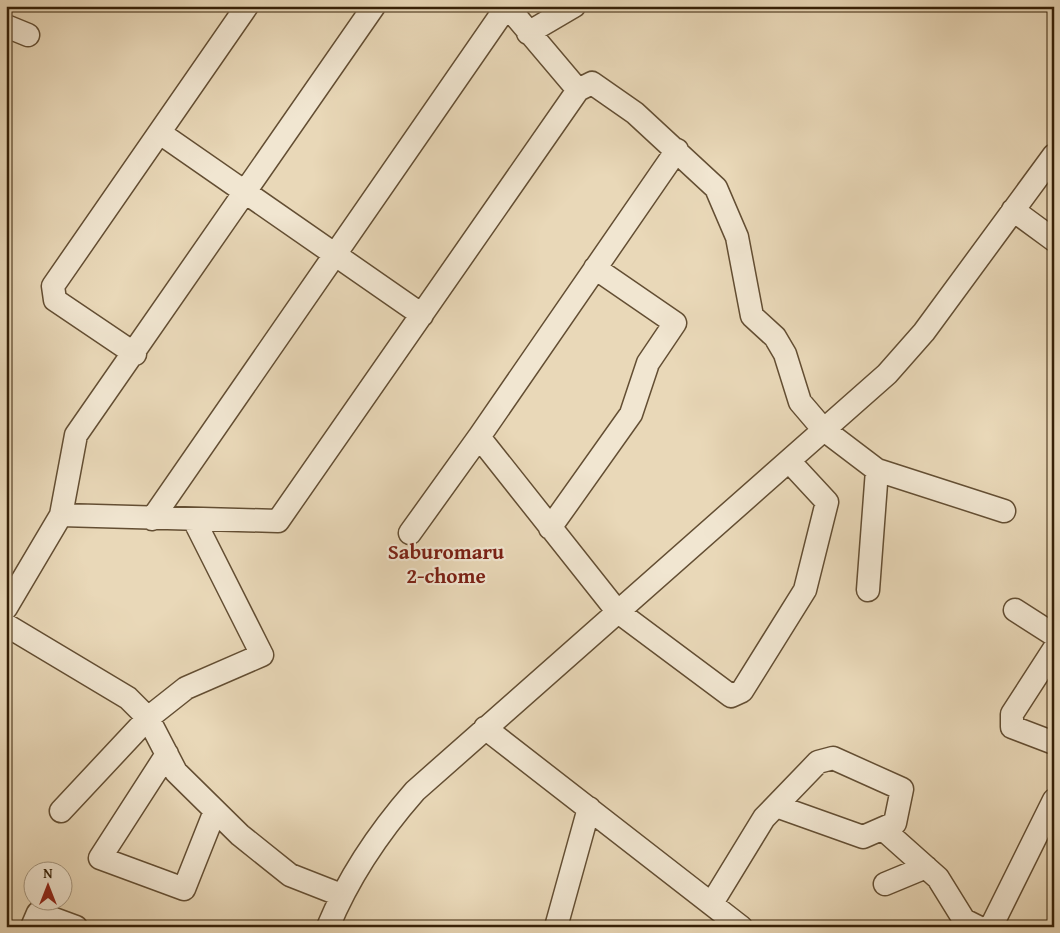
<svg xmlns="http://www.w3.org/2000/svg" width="1060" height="933" viewBox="0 0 1060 933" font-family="'Gentium Book Plus',serif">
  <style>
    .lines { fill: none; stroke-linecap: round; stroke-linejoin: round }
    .minor-casing { stroke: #634e33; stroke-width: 25 }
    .minor { stroke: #f1e6d1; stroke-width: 22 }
    .labels { text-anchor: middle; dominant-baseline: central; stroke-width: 4.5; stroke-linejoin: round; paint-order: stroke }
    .neighbourhood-label { font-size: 21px; font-weight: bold; fill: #7a1f14; stroke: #f1e6d1 }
  </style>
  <rect width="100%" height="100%" fill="#e9d8b8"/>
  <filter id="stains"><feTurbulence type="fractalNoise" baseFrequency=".004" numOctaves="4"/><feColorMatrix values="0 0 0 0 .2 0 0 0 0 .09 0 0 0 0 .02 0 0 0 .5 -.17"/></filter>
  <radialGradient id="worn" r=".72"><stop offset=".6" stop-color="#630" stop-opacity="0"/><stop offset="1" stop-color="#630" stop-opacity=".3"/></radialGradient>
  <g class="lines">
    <g class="minor-casing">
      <path id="minor" d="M507 6 578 90
        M6 26 28 35
        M528 33 574 6
        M160 133 422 315
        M677 150 479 437 617 611 731 696 742 691 805 590 827 502 789 461
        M1013 210 1054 240
        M135 354 55 300 53 286 247 6
        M877 470 1004 511
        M61 515 278 521 578 90 592 83 635 113 716 188 737 237 752 316 775 337 785 354 800 402 823 429 877 470 868 590
        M152 519 507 6
        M550 528 631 414 648 363 675 323 595 268
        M410 533 479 437
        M6 608 61 515 76 435 374 6
        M1015 610 1054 635
        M6 625 128 698 148 718 176 772 240 835 290 875 341 895
        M1054 649 1012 714V727L1054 743
        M485 728 741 927
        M167 754 100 858 184 889 215 811
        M61 811 148 718 186 688 262 655 194 520
        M883 829 938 878 964 920 978 927
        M885 884 926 867
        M712 903 764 818 818 762 833 758 902 789 895 823 863 837 776 806
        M32 927 38 913 76 927
        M328 927C349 876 379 832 415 791L887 374 924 332 1054 155
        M556 927 589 808
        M991 927 1054 800"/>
    </g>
    <use href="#minor" class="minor"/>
  </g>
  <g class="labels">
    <g class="neighbourhood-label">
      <text x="446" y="551">Saburomaru<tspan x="446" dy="24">2-chome</tspan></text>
    </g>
  </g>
  <rect width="1060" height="933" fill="none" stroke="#e9d8b8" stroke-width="25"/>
  <rect x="8" y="8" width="1045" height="918" fill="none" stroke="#362007" stroke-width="2.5"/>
  <rect x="12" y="12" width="1035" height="908" fill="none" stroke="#362007"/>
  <g transform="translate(48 886)"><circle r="24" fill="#f1e6d1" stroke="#a69780"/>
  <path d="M0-4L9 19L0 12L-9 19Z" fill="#8f2418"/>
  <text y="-8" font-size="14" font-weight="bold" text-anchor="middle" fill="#362007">N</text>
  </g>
  <rect width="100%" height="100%" filter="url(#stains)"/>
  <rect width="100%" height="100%" fill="url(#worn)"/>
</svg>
